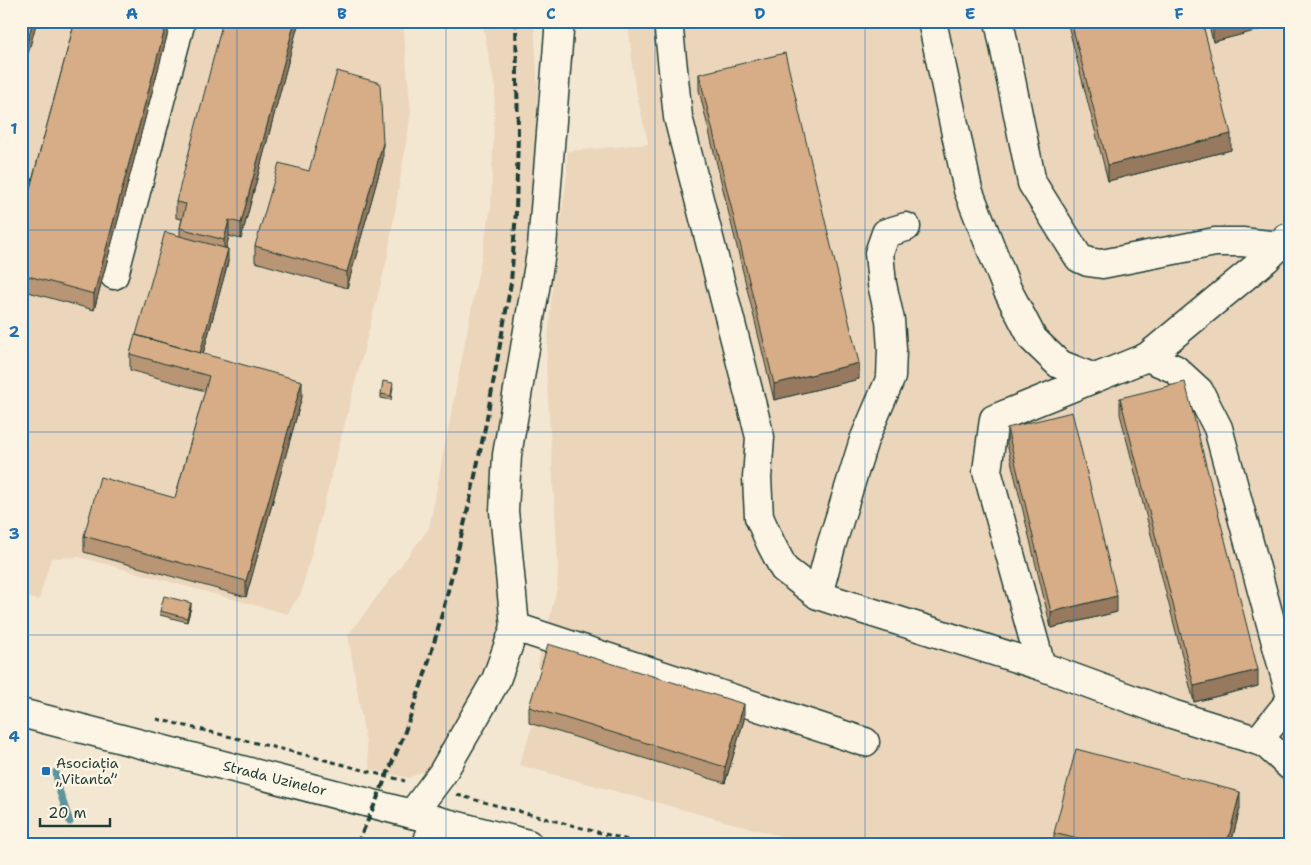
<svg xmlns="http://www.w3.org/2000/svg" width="1311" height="865" viewBox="0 0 1311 865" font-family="'Shantell Sans',sans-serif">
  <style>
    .built { fill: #ebd6bc }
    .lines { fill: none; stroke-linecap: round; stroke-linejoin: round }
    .stream { stroke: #5c959e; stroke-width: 7 }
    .minor-casing { stroke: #1f3d34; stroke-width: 31 }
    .major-casing { stroke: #1f3d34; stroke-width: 31 }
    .path { stroke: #1f3d34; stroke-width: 3; stroke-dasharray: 5 4; stroke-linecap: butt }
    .minor { stroke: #fcf5e5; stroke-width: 28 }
    .major { stroke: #fcf5e5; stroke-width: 28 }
    .rail { stroke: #1f3d34; stroke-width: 4; stroke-dasharray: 8 4; stroke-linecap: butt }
    .wall { fill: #b89574; stroke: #1f3d34 }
    .shaded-wall { fill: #96795e; stroke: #1f3d34 }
    .building { fill: #d6ad87; stroke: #1f3d34 }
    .grid { fill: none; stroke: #1f6fb2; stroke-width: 1; stroke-opacity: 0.55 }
    .poi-dot { fill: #1f6fb2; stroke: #fcf5e5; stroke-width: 2 }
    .labels { text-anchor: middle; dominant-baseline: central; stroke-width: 5; stroke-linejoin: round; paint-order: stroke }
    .poi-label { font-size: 14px; fill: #1f3d34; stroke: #fcf5e5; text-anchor: start }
    .street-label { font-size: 14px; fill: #1f3d34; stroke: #fcf5e5 }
    .neatline { fill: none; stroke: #1f6fb2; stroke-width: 2 }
    .grid-label { font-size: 16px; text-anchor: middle; font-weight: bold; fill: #1f6fb2 }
  </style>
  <rect width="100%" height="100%" fill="#f4e7d2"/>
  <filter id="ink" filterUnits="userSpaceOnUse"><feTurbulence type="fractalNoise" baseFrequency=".02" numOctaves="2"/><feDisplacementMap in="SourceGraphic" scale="10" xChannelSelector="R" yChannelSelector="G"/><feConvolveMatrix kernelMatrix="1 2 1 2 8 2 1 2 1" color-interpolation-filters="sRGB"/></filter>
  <g filter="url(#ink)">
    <path class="built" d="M21 21H403L411 113 387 260 301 594 287 614 79 557 51 558 39 600 21 596Z
      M482 21H534L538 89 535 218 503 569 502 637 448 745 430 768 409 778 370 769 348 635 429 528 491 207 495 89Z
      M628 21H1290V844H809L519 765 550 673 537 667 557 588 558 564 546 366 553 274 567 175V151L648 144 634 82Z"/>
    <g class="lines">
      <path class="stream" d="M56 772 58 787 70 822"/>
      <g class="minor-casing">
        <path id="minor" d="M668 21 678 117 760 437 757 478 759 517 771 544 784 569 818 595 839 602 1041 666 1172 714 1265 743 1290 766
          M932 21 968 190 1007 289 1033 339 1059 364 1094 378
          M999 21 1032 183 1079 258 1088 262 1102 264 1215 242H1242L1279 246
          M114 275 181 21
          M1147 357 1266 259 1287 238
          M818 595 831 546 864 440 891 377 892 349 890 320 882 284 879 253 886 233 906 227
          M515 627 865 742
          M1041 666 987 471 994 419 1147 357 1175 369 1199 391 1218 428 1290 694
          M1258 741 1290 701
          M412 814 442 774 496 680 515 627 504 511 507 455 542 247 559 32V21
          M427 844 435 820"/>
      </g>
      <g class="major-casing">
        <path id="major" d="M21 713 528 844"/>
      </g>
      <path class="path" d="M157 719 310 756 405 781
        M457 795 643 844"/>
      <use href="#minor" class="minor"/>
      <use href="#major" class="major"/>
      <path class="rail" d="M357 844 368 820 403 737 424 677 438 629 450 583 470 500 486 423 511 283 516 211 518 133 516 21"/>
    </g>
    <path class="wall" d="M75 21H171L94 310 21 290V222Z
      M299 21 241 239 229 236 226 249 228 262 203 354 302 397 246 597 84 552V536L175 498 205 391 130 370V354L136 335 180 236V228L182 219 176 218V202Z
      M1067 21H1202L1231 150 1108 181Z
      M1208 21H1290L1213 42Z
      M699 74 859 379 774 400 699 90Z
      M383 159 347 288 255 262V246Z
      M393 387 391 400 381 398V394Z
      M1120 398 1258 686 1194 702 1120 414Z
      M1007 428 1117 612 1051 628 1007 444Z
      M191 607 187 622 160 615V611Z
      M529 707 744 720 725 783 529 723Z
      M1240 808 1231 844H1054V833Z"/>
    <path class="shaded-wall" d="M33 21H37L21 80V64Z
      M167 21H171L94 310V294Z
      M295 21H299L241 239V223Z
      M1230 21H1290V22L1213 42V26Z
      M1231 134V150L1108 181V165Z
      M383 143V159L347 288V272Z
      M229 220V236L224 256V240Z
      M228 249V262L199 368V356Z
      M859 363V379L774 400V384Z
      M302 381V397L246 597V581Z
      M1117 596V612L1051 628V612Z
      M191 603V607L187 622V618Z
      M1258 670V686L1194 702V686Z
      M744 704V720L725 783V767Z
      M1240 792V808L1231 844H1227Z"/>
    <path class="building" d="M21 21H33L21 64Z
      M75 21H167L94 294 21 274V222Z
      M223 21H295L241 223 229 220 224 240 180 228 186 204 176 202Z
      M1071 21H1202L1231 134 1108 165Z
      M1212 21H1230L1213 26Z
      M785 53 859 363 774 384 699 74Z
      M337 71 380 83 383 143 347 272 255 246 279 163 309 171Z
      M165 232 228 249 200 353 136 335Z
      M135 335 302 381 246 581 84 536 100 477 175 498 209 376 130 354Z
      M383 381 393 383 391 396 381 394Z
      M1185 382 1258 670 1194 686 1120 398Z
      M1072 412 1117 596 1051 612 1007 428Z
      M164 596 191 603 187 618 160 611Z
      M548 644 744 704 725 767 529 707Z
      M1076 749 1240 792 1227 844H1097L1054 833Z"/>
  </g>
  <path class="grid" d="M237 21V844M446 21V844M655 21V844M865 21V844M1074 21V844M21 230H1290M21 432H1290M21 635H1290"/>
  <rect class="poi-dot" x="41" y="766" width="10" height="10" rx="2.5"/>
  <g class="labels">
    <g class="poi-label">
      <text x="56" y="763">Asociația<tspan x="56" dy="16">„Vitanta”</tspan></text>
    </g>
    <g class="street-label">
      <text transform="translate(275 778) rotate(14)">Strada Uzinelor</text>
    </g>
  </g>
  <rect width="1311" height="865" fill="none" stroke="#fcf5e5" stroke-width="55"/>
  <path d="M40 818v8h70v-8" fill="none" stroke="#1f3d34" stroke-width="2.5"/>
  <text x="48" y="818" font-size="15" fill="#1f3d34" stroke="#fcf5e5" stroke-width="4" paint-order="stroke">20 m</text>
  <rect x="28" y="28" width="1256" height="810" class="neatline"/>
  <g class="grid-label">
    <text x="132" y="19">A</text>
    <text x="342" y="19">B</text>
    <text x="551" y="19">C</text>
    <text x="760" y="19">D</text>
    <text x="970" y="19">E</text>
    <text x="1179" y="19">F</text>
    <text x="14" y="134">1</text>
    <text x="14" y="337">2</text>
    <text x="14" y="539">3</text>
    <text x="14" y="742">4</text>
  </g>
</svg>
